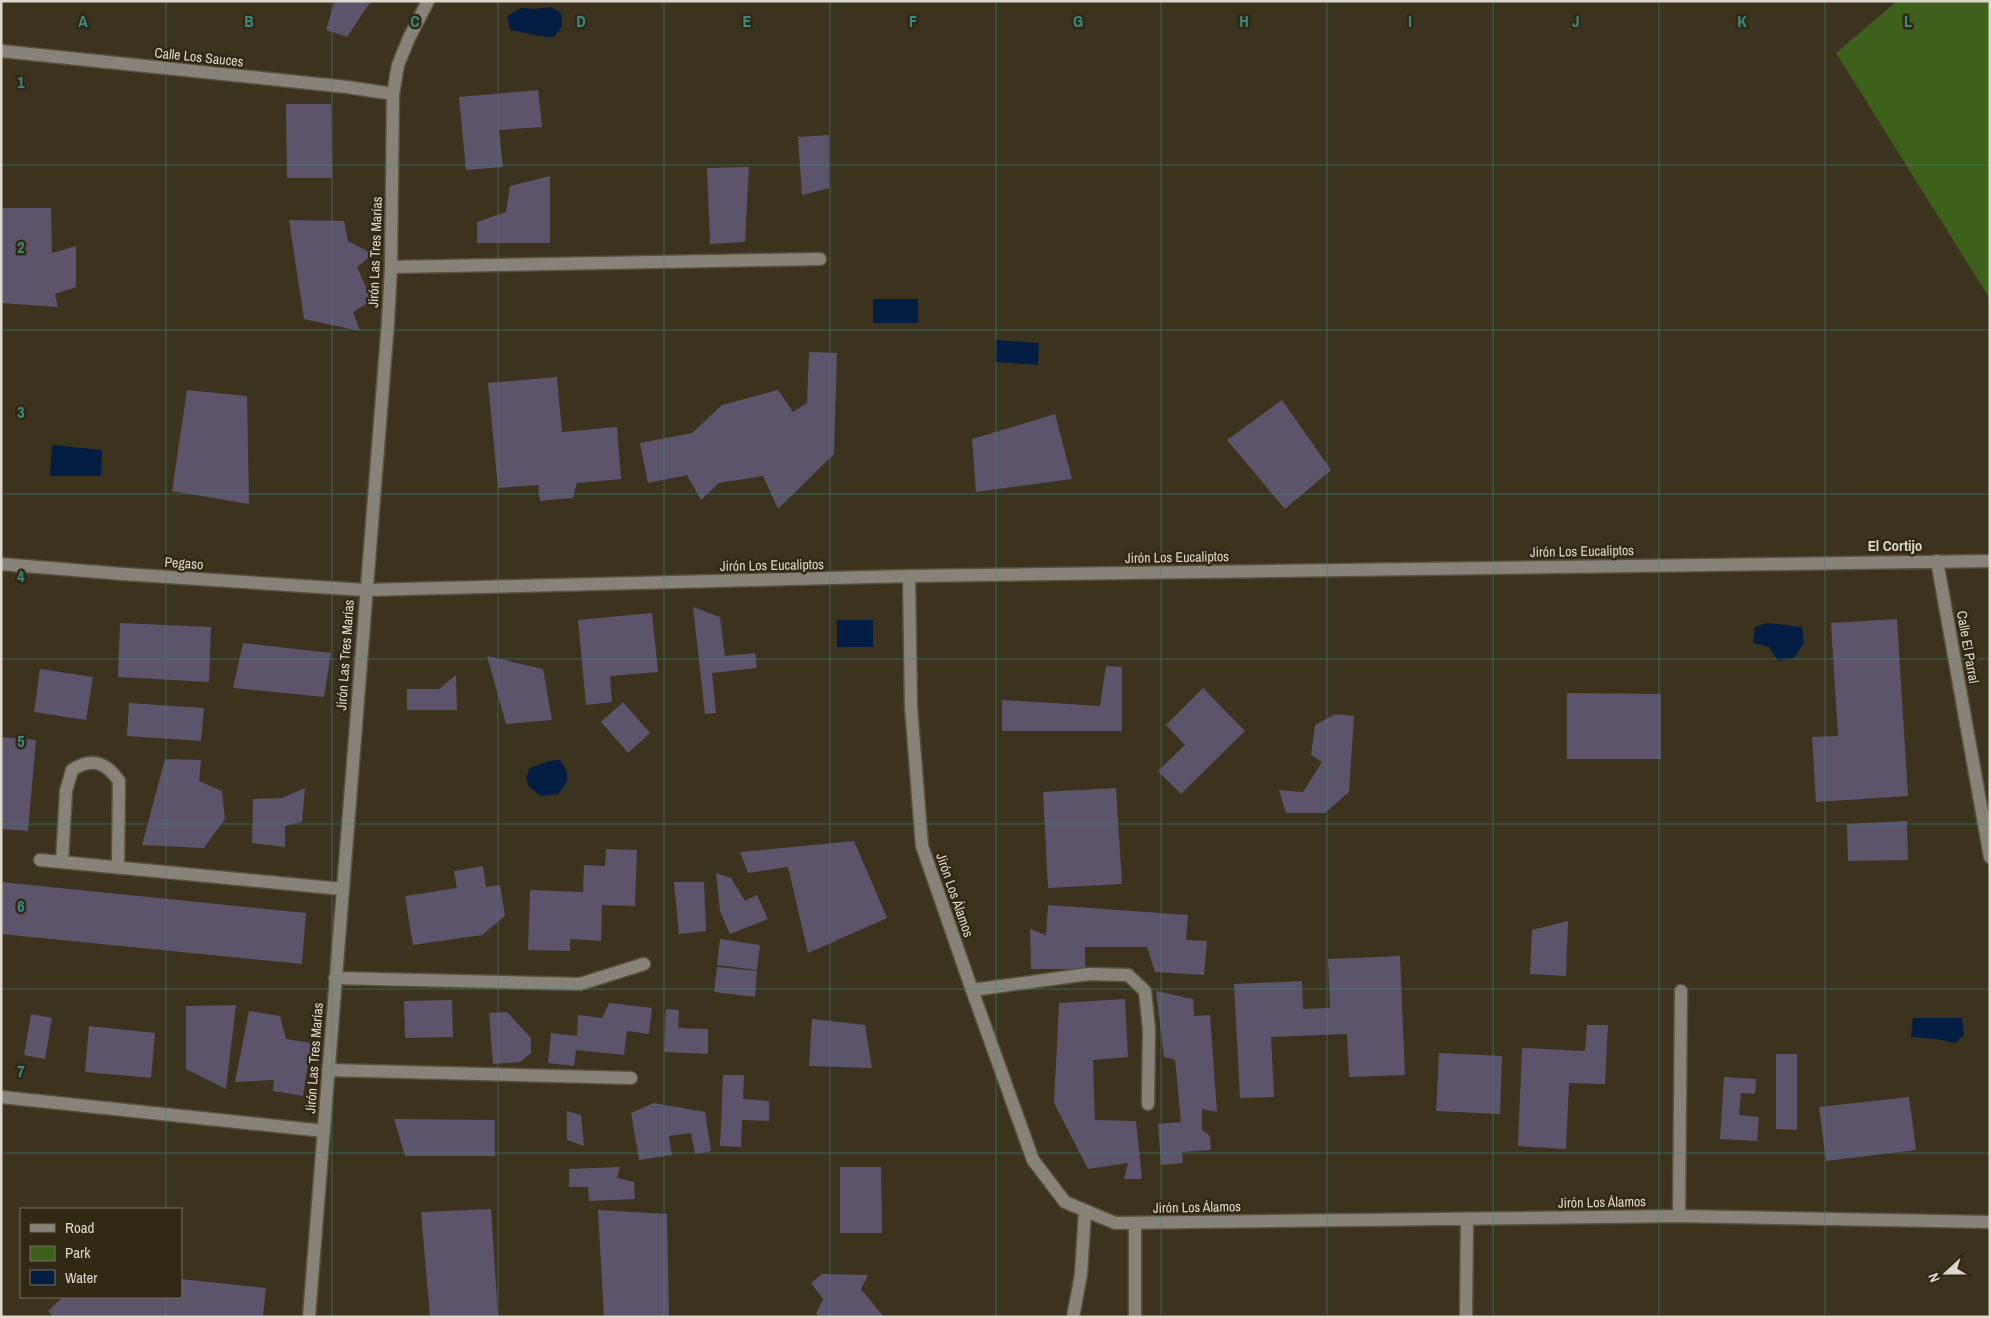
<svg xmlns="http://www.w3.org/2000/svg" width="1991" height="1318" viewBox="0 0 1991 1318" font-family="'Archivo Narrow',sans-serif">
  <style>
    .green { fill: #3d601b }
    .water { fill: #031e42 }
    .building { fill: #5b546a }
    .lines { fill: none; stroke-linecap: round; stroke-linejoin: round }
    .minor-casing { stroke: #59513e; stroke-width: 15 }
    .minor { stroke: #888379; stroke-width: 12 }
    .grid { fill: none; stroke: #388a81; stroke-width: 1; stroke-opacity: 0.55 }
    .labels { text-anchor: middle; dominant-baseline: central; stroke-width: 5; stroke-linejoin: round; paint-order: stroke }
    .street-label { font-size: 14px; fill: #ddd8cc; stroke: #322915 }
    .neighbourhood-label { font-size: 15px; font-weight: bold; fill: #ddd8cc; stroke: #322915 }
    .grid-label { font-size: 16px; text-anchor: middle; font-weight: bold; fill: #388a81; stroke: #322915; stroke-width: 5; stroke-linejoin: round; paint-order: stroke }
  </style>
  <rect width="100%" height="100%" fill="#3c331f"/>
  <path class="green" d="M1897 1H1990V299L1836 53Z"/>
  <path class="water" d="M551 7 561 13 562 26 554 37C539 38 526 32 510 30L507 16 520 8 536 9Z
    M873 299H918V323H873Z
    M996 340 1039 343 1038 365 995 362Z
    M52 445 102 450 101 476H50Z
    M837 620H873V647H837Z
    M1768 623 1802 627 1804 643 1794 658 1778 661 1769 647 1753 643 1755 627Z
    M560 760C571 775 569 781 558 794L541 796 529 787 526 777 530 768 549 761Z
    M1913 1018H1962L1964 1035 1955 1043 1937 1039 1911 1037Z"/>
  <path class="building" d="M335 1H371L347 37 326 30Z
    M538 90 542 127 499 130 503 167 466 170 459 97Z
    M286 104H331L332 178H287Z
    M829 135V188L802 195 798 137Z
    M749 167 745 242 710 244 707 168Z
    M550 176V243H477V222L506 212 510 186Z
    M1 208H51L52 253 76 246V287L55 294 58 307 1 303Z
    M289 220 344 221 348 241 373 254 357 267 372 301 353 312 360 331 304 319Z
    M809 352 837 353 834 454 778 509 763 476 719 483 701 500 687 475 648 483 640 443 692 433 722 405 778 390 793 412 807 403Z
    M557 377 562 432 617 427 621 479 577 483 573 498 540 501 538 485 498 488 488 383Z
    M187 390 247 396 249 504 172 491Z
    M1282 400 1331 470 1285 509 1227 440Z
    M1055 414 1072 479 976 492 972 439Z
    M693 607 720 617 725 656 755 653 757 668 712 673 716 713 705 714Z
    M652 613 658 672 610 676 612 702 586 705 578 620Z
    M1897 619 1908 796 1816 802 1812 737 1838 736 1831 623Z
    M120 623 211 627 209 682 118 677Z
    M243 643 331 653 324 697 233 688Z
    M487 656 543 669 552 720 506 724Z
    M1106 666 1122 667V731H1002V700L1100 706Z
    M40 669 93 677 86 720 34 712Z
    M456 675 457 710H407V689H439Z
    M1203 688 1245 731 1181 794 1158 771 1185 745 1166 725Z
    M1567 693 1661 694V759H1567Z
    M623 702 650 733 628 753 601 722Z
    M129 703 204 708 201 741 127 736Z
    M1335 714 1354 716 1349 792 1325 813H1286L1279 790 1303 792 1322 762 1311 755 1315 725Z
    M1 737 36 740 28 831 1 829Z
    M165 759 201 760 199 781 222 791 225 819 204 848 142 845Z
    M305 788 302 822 285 826V847L252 843 253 799 282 798Z
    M1116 788 1122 884 1048 888 1043 792Z
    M1907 821 1908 860 1848 861 1847 824Z
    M854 841 887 918 808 953 788 867 748 873 740 852Z
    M606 849 637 850 635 906 602 905 601 941 570 939V951L528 950 530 890 583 892 584 865 605 866Z
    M483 866 486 887 500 885 505 916 482 935 413 945 405 896 457 888 454 871Z
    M716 873 731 878 745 901 757 895 768 919 730 934 720 911Z
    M1 882 306 913 302 964 1 934Z
    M674 882H704L706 931 679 934Z
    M1048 905 1188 915 1186 940 1207 941 1204 975 1155 972 1147 947H1085V969H1031L1030 929 1046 935Z
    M1568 921 1566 976 1530 974 1532 930Z
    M720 939 760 945 757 970 717 965Z
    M1400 956 1405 1075 1349 1077 1347 1034 1271 1037 1274 1097 1240 1098 1234 984 1302 981 1303 1009 1330 1008 1328 959Z
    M717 967 757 971 755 997 714 992Z
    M1156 991 1193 999 1194 1016 1210 1015 1217 1112 1202 1109V1130L1210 1136 1211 1150 1182 1152 1183 1163 1161 1165 1158 1124 1181 1122 1175 1060 1164 1057Z
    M1125 999 1128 1057 1093 1060 1095 1120 1136 1121 1142 1179H1124L1128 1163 1088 1169 1054 1103 1059 1003Z
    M452 1000 453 1037 405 1038 404 1001Z
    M609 1003 652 1008 649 1034 627 1031 624 1055 576 1050 574 1066 548 1063 551 1033 577 1036 578 1015 602 1018Z
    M236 1005 226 1089 186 1069V1006Z
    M666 1009 679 1010 678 1028 708 1029V1054L664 1052Z
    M249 1011 280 1016 286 1039 311 1043 303 1096 273 1091 274 1080 235 1082Z
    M507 1012 531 1038V1053L520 1062 493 1064 489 1013Z
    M31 1014 52 1018 45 1059 24 1055Z
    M812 1019 865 1025 872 1068 809 1066Z
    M1587 1025H1608L1605 1084 1569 1083 1566 1149 1518 1146 1522 1048 1585 1051Z
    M89 1026 155 1033 151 1078 85 1072Z
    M1439 1053 1502 1056 1500 1114 1436 1111Z
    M1776 1054H1797V1130L1776 1129Z
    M723 1075H744L743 1099 769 1101V1121L742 1120 741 1147 720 1146Z
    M1724 1077 1756 1079 1755 1094 1741 1093 1739 1115 1759 1117 1757 1141 1720 1139Z
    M1909 1097 1916 1150 1826 1161 1819 1107Z
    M654 1103 705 1112 711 1151 695 1154 691 1133 669 1136 672 1155 639 1160 631 1113Z
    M567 1111 581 1115 584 1146 567 1140Z
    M394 1119 495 1120V1156H405Z
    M620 1167 617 1178 634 1182 635 1199 589 1201 588 1187H569V1169Z
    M840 1167H881L882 1233H840Z
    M491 1209 498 1317H430L421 1212Z
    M598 1210 667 1214 669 1317H604Z
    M822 1274 868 1275 861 1289 884 1317H820L816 1314 823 1299 811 1283Z
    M181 1279 266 1288 263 1317H53L48 1311 63 1297H181Z"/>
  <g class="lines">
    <g class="minor-casing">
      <path id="minor" d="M1 51 347 87 393 94
        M391 267 820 259
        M1937 561 1990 857
        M1 564 123 574 365 590 909 576 1990 561
        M909 576 911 707 922 846 972 990 1033 1160 1065 1202 1115 1223 1679 1216 1990 1222
        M40 860 342 889
        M62 862 66 791 72 770C92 757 106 762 119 781L118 867
        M335 978 580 984 644 964
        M972 990 1089 974 1128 975 1145 991 1149 1029 1148 1104
        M328 1070 631 1078
        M1 1097 324 1131
        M1679 1216 1681 991
        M1135 1223V1317
        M309 1317 388 322 391 267 393 94 398 65 409 38 428 1
        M1073 1317 1081 1274 1085 1211
        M1466 1317 1467 1219"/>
    </g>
    <use href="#minor" class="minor"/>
  </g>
  <path class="grid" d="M166 1V1209M332 1V1317M498 1V1317M664 1V1317M830 1V1317M996 1V1317M1161 1V1317M1327 1V1317M1493 1V1317M1659 1V1317M1825 1V1317M1 165H1990M1 330H1990M1 494H1990M1 659H1990M1 824H1990M1 989H1990M1 1153H1990M166 1297V1317"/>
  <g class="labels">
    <g class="street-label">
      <text transform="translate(199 57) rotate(6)">Calle Los Sauces</text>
      <text transform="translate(375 252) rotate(-88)">Jirón Las Tres Marías</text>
      <text transform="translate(1582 551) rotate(-1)">Jirón Los Eucaliptos</text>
      <text transform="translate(1177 557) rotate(-1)">Jirón Los Eucaliptos</text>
      <text transform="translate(184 563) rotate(4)">Pegaso</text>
      <text transform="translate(772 565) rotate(-1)">Jirón Los Eucaliptos</text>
      <text transform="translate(1968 647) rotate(80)">Calle El Parral</text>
      <text transform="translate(345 655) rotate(-86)">Jirón Las Tres Marías</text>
      <text transform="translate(955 895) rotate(71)">Jirón Los Álamos</text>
      <text transform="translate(314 1058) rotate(-86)">Jirón Las Tres Marías</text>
      <text transform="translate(1602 1202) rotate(-1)">Jirón Los Álamos</text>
      <text transform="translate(1197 1207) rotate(-1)">Jirón Los Álamos</text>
    </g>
    <g class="neighbourhood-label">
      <text x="1895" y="545">El Cortijo</text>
    </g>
  </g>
  <g class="grid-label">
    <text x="83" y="27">A</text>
    <text x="249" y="27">B</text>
    <text x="415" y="27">C</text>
    <text x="581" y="27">D</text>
    <text x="747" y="27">E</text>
    <text x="913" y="27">F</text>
    <text x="1078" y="27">G</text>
    <text x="1244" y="27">H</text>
    <text x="1410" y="27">I</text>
    <text x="1576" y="27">J</text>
    <text x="1742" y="27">K</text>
    <text x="1908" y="27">L</text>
    <text x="21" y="88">1</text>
    <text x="21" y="253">2</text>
    <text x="21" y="418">3</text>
    <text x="21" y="582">4</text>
    <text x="21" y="747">5</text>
    <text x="21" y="912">6</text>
    <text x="21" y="1077">7</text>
  </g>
  <rect width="1991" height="1318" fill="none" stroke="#ddd8cc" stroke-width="5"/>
  <rect x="20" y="1208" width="162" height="90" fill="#322915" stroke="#766f5e"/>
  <rect x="30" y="1224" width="25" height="8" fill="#888379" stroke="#766f5e"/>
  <text x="65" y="1233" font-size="15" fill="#ddd8cc">Road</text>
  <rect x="30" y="1246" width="25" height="15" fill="#3d601b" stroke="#766f5e"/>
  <text x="65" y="1258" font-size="15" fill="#ddd8cc">Park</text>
  <rect x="30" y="1270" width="25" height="15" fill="#031e42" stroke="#766f5e"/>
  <text x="65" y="1283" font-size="15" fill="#ddd8cc">Water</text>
  <g transform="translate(1946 1273) rotate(249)" stroke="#322915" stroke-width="4" paint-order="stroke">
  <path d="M0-4L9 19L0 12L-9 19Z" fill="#ddd8cc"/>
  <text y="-8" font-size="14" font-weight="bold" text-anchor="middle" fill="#ddd8cc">N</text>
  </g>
</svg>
